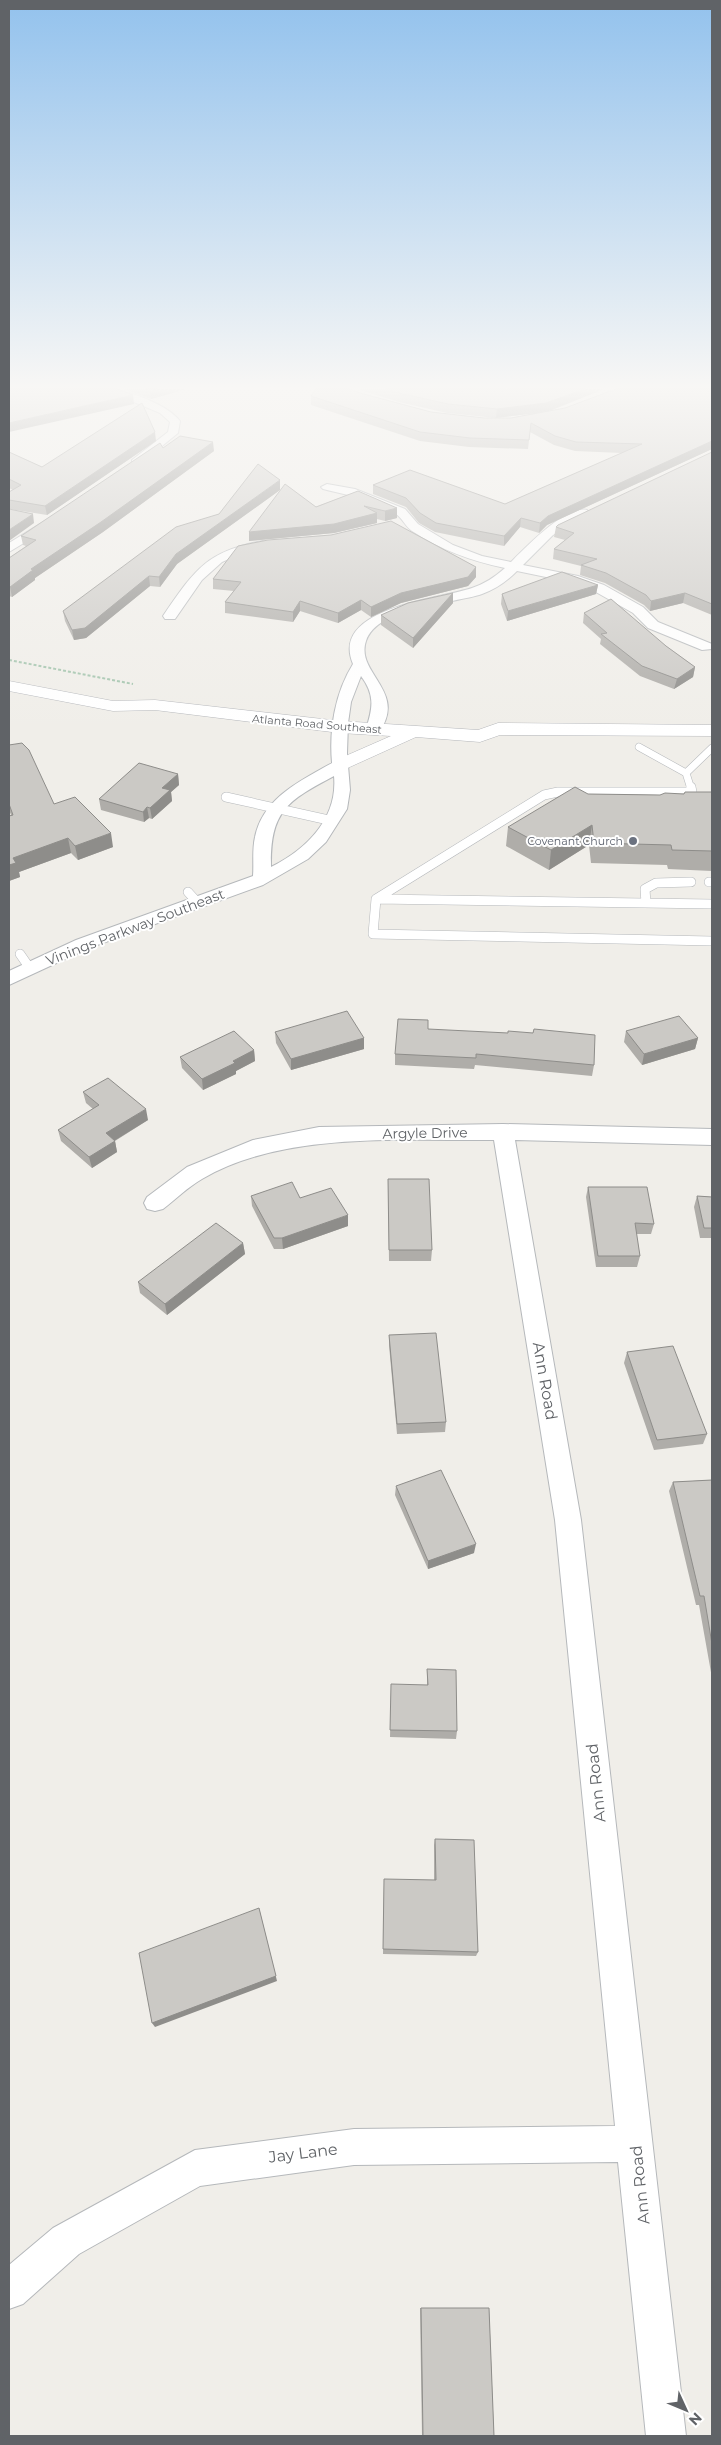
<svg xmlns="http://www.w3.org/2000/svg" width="721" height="2445" viewBox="0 0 721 2445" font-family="Montserrat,sans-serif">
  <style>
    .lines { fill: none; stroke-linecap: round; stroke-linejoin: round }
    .lane-far1-casing { stroke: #b5b8bb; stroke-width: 8 }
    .lane-casing { stroke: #b5b8bb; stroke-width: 10 }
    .street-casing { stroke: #b5b8bb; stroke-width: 2 }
    .secondary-casing { stroke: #b5b7bb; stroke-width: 1 }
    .path { stroke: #a3c4ad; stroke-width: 2; stroke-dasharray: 3 2; stroke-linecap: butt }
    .lane-far1 { stroke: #fff; stroke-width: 7 }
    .lane { stroke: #fff; stroke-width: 9 }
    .street { fill: #fff; fill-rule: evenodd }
    .secondary { fill: #fff; fill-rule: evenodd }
    .wall { fill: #afada9 }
    .shaded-wall { fill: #8e8d8a }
    .building { fill: #cbc9c5; stroke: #8e8d8a }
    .worship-dot { fill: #6b7280; stroke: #fff; stroke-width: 2 }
    .labels { text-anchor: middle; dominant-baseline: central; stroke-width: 4; stroke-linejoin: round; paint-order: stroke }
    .far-street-label { font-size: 11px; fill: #606367; stroke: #fff }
    .far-worship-label { font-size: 11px; fill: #5b616d; stroke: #fff; text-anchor: end }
    .street-label { font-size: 14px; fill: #606367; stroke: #fff }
    .near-street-label { font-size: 16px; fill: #606367; stroke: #fff }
  </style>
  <rect width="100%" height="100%" fill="#f0eee9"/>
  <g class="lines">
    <g class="lane-far1-casing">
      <path id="lane-far1" d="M639 747 686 773 712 748
        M686 773 691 789"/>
    </g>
    <g class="lane-casing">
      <path id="lane" d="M691 787 692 792H558L544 795 376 899 373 934 712 941
        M226 797 333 821
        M709 882H712
        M188 892 198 903
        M376 899 712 904
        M646 903 645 889 656 883 691 882
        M20 954 29 967"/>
    </g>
    <g class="street-casing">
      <path id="street" d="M103 389C124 388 167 404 180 421L178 433 140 464H132V460L168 432 170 422 160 413Z
        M327 484 355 489 405 509 418 524 453 545 482 556 511 562C525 548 566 505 587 510L589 513 587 516 553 535 523 565 578 576 604 585 643 607 658 622 712 644V649L702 650 648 628 633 613 594 591 570 582 517 571C507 581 496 589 482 594 453 604 378 606 366 641 355 673 408 691 379 732H369L366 729C373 707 375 695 361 676L351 702 348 723 347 753 350 790 347 809 326 842 308 859 263 885 89 948 9 985V971L76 940 253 876C254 863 252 850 255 837 263 798 300 781 332 763 329 729 335 693 353 664 329 607 441 599 472 588 484 584 495 577 505 568 471 561 441 550 412 531 406 527 402 518 396 514 375 500 347 495 323 489L321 487ZM334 776C338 818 307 849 271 867 270 811 287 801 334 776Z
        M48 519 54 523 52 526 9 552V543Z
        M263 541 269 545 267 548 247 551 222 562 202 580 175 619H165L163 616C194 571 206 551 263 541Z
        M503 1124 712 1129V1145L515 1140 581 1520 686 2436H646L618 2162 354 2165 200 2186 79 2254 23 2304 9 2309V2265L53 2228 195 2150 354 2129 615 2126 555 1520 494 1140C403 1141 283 1131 202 1179 188 1187 176 1199 163 1209L155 1211 147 1209 144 1203 147 1197 187 1167 253 1140 319 1127Z"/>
    </g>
    <g class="secondary-casing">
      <path id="secondary" d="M9 681 113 701 155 700 340 721 478 730 498 723 712 725V736L500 735 480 742 416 737 341 771 334 769 331 765 334 761 391 736 340 733 155 710 113 711 9 691Z"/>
    </g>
    <path class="path" d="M9 660 133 684"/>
    <use href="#lane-far1" class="lane-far1"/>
    <use href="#lane" class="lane"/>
    <use href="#street" class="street"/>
    <use href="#secondary" class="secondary"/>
  </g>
  <path class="wall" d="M117 389H186L151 399 123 389Z
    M357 389H604L550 411 712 389V449L547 525 539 533 520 527 504 546 435 532 419 523 406 507 373 494V485L505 504 622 453 575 451 554 445 530 432 528 449 469 447 420 441 311 405V396L360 393 431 412 484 418H511L534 413 496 418 447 413 399 402Z
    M156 441 47 515 9 509V492L13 490 9 488V452L42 467Z
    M163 448 214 451 103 532 35 578V580L12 597 9 596V558L26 546 23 545 21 536Z
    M712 452V615L683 603 650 611 644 605 605 583 580 575 581 566 553 559 554 549 565 540 554 537 556 527Z
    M280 490 177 564 160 587 150 586 86 638 74 640 65 621 63 611 219 514Z
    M358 491 397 518 385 521 377 519V523L334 533 249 541V532Z
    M476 567V577L468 586 401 603 371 617 361 610 338 623 300 611 293 622 225 613V602L234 591 213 589V579Z
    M598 585 596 594 507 621 501 604 502 594Z
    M453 593V603L413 648 381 625V615Z
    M584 613 666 646 695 667 693 677 674 689 640 676 600 644 601 639 583 623Z
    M9 745 54 804 113 847 78 860 71 853 19 872 20 877 9 881V816L11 815 9 810Z
    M178 774 179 785 171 792 172 801 152 819 149 818 144 822 101 810 99 799Z
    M712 792V871L668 869 667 865 591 863 589 845 549 870 506 846 508 827 588 794 660 795Z
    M428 1029 594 1065 592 1076 475 1065 474 1069 395 1065V1054Z
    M626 1031 698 1038 695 1049 642 1065 624 1042Z
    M275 1032 364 1038V1049L291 1070 276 1043Z
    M254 1050 255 1061 236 1071V1074L203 1090 182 1068 180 1057Z
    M83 1092 148 1120 115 1141 117 1152 92 1168 61 1141 58 1130 93 1109 86 1103Z
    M388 1179 432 1250 431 1261H389Z
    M588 1187 654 1224 651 1234H636L640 1256 637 1267H596L586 1197Z
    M251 1196 300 1198 348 1226 283 1249H274L252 1206Z
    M697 1196 712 1197V1238H700L694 1207Z
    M243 1243 245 1254 167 1315 140 1293 138 1282Z
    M389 1335 446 1422 445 1432 397 1434 389 1345Z
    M627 1352 707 1434 703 1444 654 1450 624 1363Z
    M712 1480V1678L699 1605H696L669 1491 673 1482Z
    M396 1486 474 1553 428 1569 395 1495Z
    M427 1669 457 1731 456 1739 390 1737 391 1692 427 1685Z
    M435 1839 478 1952 476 1956 383 1954 384 1885 434 1880V1845Z
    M420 2308H489L494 2436H422Z"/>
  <path class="shaded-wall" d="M157 389H186L151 399 150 391Z
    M585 389H610H604L546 412 496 418 497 409Z
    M133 395 134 404 9 432V423Z
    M155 432 156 441 47 515 45 506Z
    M712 441V449L547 525 539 533 540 523 548 516Z
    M213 442 214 451 103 532 35 578V580L12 597 10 587 31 569Z
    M280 480V490L177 564 160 587 159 577 176 554Z
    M397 508V518L385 521V511Z
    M377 513V523L334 533 249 541V532Z
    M33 514 34 523 9 541V530Z
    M521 518 520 527 504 546V536Z
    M476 567V577L468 586 401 603 371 617V607L401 593Z
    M149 576 150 586 86 638 74 640 72 630Z
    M598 585 596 594 507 621 508 611Z
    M453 593V603L413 648V638Z
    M685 593 683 603 650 611 651 601Z
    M361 600V610L338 623V613Z
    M300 601V611L293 622V612Z
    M695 667 693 677 674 689 677 679Z
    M178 774 179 785 171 792 172 801 152 819 150 808 162 788Z
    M147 807 149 818 144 822 143 812Z
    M592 825 589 845 549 870 551 850Z
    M111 833 113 847 78 860 75 846Z
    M68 838 71 853 19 872 20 877 9 881V865L13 858Z
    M364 1038V1049L291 1070V1059Z
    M698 1038 695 1049 642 1065 644 1054Z
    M254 1050 255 1061 236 1071V1074L203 1090 202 1079 233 1061Z
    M146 1109 148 1120 109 1144 106 1133Z
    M115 1141 117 1152 92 1168 89 1157Z
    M348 1215V1226L283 1249 282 1238Z
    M243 1243 245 1254 167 1315 165 1304Z
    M476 1544 474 1553 428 1569V1561Z
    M259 1908 277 1981 155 2027 152 2023Z"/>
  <path class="building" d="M9 389H117L133 395 9 423Z
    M145 389H157L150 391Z
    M316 389H350L360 393 431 412 484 418H511L565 408 616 389H712V441L548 516 540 523 521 518 504 536 436 523 420 513 406 498 373 485 410 470 505 504 642 444 576 442 555 436 531 423 529 440 470 438 420 432 311 396Z
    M385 389H506L505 390 510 389H585L546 403 497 409 448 404 399 393Z
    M142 403 155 432 45 506 9 500V492L21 485 9 479V452L42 467Z
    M180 436 213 442 101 522 31 569 33 570 10 587 9 586V558L36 540 21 536 160 443 163 448Z
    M712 452V604L685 593 651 601 646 595 606 573 581 565 597 559 554 549 574 533 556 527 558 525Z
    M258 464 280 480 176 554 159 577 149 576 85 628 72 630 63 611 176 527 219 514Z
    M285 484 316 507 358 491 397 508 385 511 364 506 377 513 334 524 249 532Z
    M9 509 33 514 9 530Z
    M391 521 476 567 468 577 401 593 371 607 361 600 338 613 300 601 293 612 225 602 241 582 213 579 238 546 268 540 331 535Z
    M562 572 598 585 508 611 502 594Z
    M453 593 413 638 381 615 408 603Z
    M611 599 666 646 695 667 677 679 642 666 601 634 607 633 584 613Z
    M22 743 29 750 54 804 75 797 111 833 75 846 68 838 13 858 16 863 9 865V816L13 815 9 804V745Z
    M139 763 178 774 162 788 170 790 150 808 147 807 143 812 99 799Z
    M575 787 588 794 660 795 665 793 684 794 685 792H712V851L672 850 671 845 594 843 592 825 551 850 508 827Z
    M347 1011 364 1038 291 1059 275 1032Z
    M679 1016 698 1038 644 1054 626 1031Z
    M398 1019 428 1020V1029L508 1033V1031L533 1033 534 1029 595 1035 594 1065 476 1054V1058L395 1054Z
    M234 1031 254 1050 233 1061 235 1063 202 1079 180 1057Z
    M108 1078 146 1109 106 1133 115 1141 89 1157 58 1130 99 1105 83 1092Z
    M388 1179H429L432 1250H389Z
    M292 1182 300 1198 331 1188 348 1215 282 1238H274L251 1196Z
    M588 1187H647L654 1224 635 1223 640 1256H598Z
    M697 1196 712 1197V1228H704Z
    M216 1223 243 1243 165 1304 138 1282Z
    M436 1333 446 1422 397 1424 389 1335Z
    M673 1346 707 1434 657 1440 627 1352Z
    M441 1470 476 1544 428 1561 396 1486Z
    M712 1480V1644L704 1596H700L673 1482Z
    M427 1669 456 1670 457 1731 390 1730 391 1684 428 1685Z
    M435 1839 474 1840 478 1952 383 1949 384 1879 436 1880Z
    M259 1908 276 1976 152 2023 139 1953Z
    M421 2308H489L494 2436H423Z"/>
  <linearGradient id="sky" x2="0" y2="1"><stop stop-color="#93c2ed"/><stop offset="0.53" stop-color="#f8f7f5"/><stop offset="1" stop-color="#f8f7f5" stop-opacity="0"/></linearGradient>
  <rect width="721" height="731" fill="url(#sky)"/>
  <circle class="worship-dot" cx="633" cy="841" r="5"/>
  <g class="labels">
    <g class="far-street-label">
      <text transform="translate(317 724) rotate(5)">Atlanta Road Southeast</text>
    </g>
    <g class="far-worship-label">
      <text x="623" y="841">Covenant Church</text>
    </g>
    <g class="street-label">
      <text transform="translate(135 927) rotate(-21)">Vinings Parkway Southeast</text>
      <text transform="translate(425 1133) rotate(-1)">Argyle Drive</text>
    </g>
    <g class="near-street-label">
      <text transform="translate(545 1381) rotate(80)">Ann Road</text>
      <text transform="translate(596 1783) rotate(-96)">Ann Road</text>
      <text transform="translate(303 2153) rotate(-7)">Jay Lane</text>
      <text transform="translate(640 2185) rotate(-96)">Ann Road</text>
    </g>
  </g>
  <rect width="721" height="2445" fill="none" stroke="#606367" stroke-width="20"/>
  <g transform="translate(686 2410) rotate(134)" stroke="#ffffff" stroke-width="4" paint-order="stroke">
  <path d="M0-4L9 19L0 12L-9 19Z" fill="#606367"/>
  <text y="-8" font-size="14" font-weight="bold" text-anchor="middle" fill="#606367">N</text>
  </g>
</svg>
